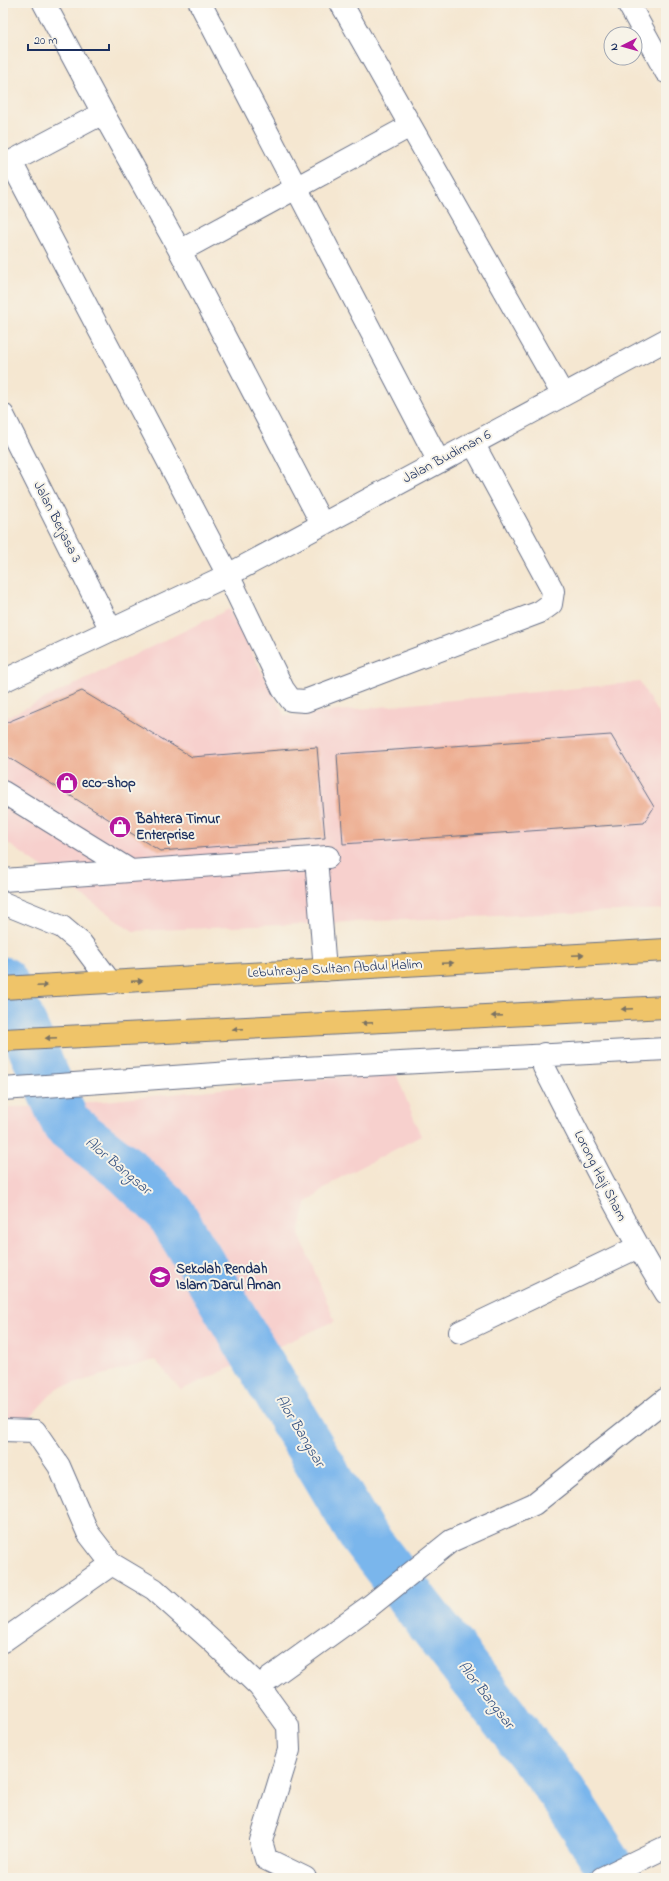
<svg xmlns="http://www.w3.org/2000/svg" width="669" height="1881" viewBox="0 0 669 1881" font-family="'Indie Flower',sans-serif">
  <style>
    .built { fill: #f7d0cd }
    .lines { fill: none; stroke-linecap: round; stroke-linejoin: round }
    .river { stroke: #7ab6ec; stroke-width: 49 }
    .building { fill: #edac8f }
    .minor-casing { stroke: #676f86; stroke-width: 24 }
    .major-casing { stroke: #676f86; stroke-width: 24 }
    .minor { stroke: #fff; stroke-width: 22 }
    .major { stroke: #efc469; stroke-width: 22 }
    .oneway { fill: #7a7263 }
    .labels { text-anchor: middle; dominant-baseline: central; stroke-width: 4; stroke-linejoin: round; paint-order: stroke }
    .street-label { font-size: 14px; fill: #1b2f5e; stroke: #f7f3e8 }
    .poi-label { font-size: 14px; font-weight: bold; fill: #1b2f5e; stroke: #f7f3e8; text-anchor: start }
    .water-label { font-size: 15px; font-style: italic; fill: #335182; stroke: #f7f3e8 }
  </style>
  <rect width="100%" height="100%" fill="#f7f3e8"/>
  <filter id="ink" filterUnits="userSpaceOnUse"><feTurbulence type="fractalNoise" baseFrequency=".025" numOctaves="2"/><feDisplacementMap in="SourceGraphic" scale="8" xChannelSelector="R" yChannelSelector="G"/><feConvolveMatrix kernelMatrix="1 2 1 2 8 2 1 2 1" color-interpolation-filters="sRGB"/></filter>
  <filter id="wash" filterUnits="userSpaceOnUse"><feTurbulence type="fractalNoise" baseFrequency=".012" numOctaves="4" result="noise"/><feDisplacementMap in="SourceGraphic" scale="16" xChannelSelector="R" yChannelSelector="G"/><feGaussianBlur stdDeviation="0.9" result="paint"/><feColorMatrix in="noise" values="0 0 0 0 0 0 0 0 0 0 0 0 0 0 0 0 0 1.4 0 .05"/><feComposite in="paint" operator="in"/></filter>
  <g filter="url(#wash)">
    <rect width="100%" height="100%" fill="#f5e7d1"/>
    <path class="built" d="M229 609 285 716 640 682 666 728V909L133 931 3 840V719Z
      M395 1071 421 1136 336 1180 306 1203 299 1234 335 1321 181 1390 155 1360 57 1388 28 1419H3V1107H46Z"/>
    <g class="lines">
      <path class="river" d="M3 981 66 1124 126 1170 170 1212 361 1533 562 1792 607 1862 614 1878"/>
    </g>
    <g id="blocks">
      <path class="building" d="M82 691 192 757 317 747 325 838 160 851 3 754V724Z
        M611 735 654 807 644 823 343 844 337 754Z"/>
    </g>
  </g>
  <g filter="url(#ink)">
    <use href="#blocks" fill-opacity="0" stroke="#676f86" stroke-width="1"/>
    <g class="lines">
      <g class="minor-casing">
        <path id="minor" d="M44 3 103 113 180 251 322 524
          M200 3 439 462
          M341 3 563 395
          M628 3 666 72
          M11 162 228 575 283 689 291 700 305 701 540 612 551 604 553 591 473 443
          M3 166 103 113
          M180 251 410 126
          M3 415 111 630
          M3 681 228 575 666 340
          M3 792 131 871
          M316 858 325 970
          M3 880 328 857
          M3 903 62 927 81 943 111 983
          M544 1054V1067C583 1143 621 1220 666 1293
          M3 1089 285 1069 666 1049
          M460 1332 638 1247
          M3 1430 35 1431 59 1466 88 1533 112 1564 154 1589 212 1641 259 1686 288 1726 289 1750 261 1841 266 1859 305 1878
          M3 1641 112 1564
          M259 1686 370 1606 451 1541 534 1504 666 1399
          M602 1878 666 1847"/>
      </g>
      <g class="major-casing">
        <path id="major" d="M3 988 666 950
          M3 1040 666 1007"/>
      </g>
      <use href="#minor" class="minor"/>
      <use href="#major" class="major"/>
    </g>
    <defs><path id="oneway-solid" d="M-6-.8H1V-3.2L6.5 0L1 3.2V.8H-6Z"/></defs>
    <g class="oneway">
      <use href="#oneway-solid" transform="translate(578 955) rotate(-3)"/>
      <use href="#oneway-solid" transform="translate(448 963) rotate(-3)"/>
      <use href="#oneway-solid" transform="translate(137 981) rotate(-3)"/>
      <use href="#oneway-solid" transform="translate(42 986) rotate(-2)"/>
      <use href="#oneway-solid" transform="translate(627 1009) rotate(177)"/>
      <use href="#oneway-solid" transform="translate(497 1016) rotate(177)"/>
      <use href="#oneway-solid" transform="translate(367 1023) rotate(177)"/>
      <use href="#oneway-solid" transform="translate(238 1029) rotate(177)"/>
      <use href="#oneway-solid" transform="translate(51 1038) rotate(178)"/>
    </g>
  </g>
  <defs>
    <g id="shop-disc" transform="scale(1.15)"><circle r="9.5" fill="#b5179e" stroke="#f7f3e8"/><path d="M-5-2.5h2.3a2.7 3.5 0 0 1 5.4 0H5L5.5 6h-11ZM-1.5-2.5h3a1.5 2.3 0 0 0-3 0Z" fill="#fff"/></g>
    <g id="school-disc" transform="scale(1.15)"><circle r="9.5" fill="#b5179e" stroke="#f7f3e8"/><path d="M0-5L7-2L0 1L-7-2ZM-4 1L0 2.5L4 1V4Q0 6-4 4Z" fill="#fff"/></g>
  </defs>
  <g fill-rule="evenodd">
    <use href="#shop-disc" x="67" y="783"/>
    <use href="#shop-disc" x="120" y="827"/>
    <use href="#school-disc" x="160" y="1277"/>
  </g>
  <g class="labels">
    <g class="street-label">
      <text transform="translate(447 457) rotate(-28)">Jalan Budiman 6</text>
      <text transform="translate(57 522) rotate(63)">Jalan Berjasa 3</text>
      <text transform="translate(335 969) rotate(-3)">Lebuhraya Sultan Abdul Halim</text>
      <text transform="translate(600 1176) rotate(63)">Lorong Haji Sham</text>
    </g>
    <g class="poi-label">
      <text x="82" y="783">eco-shop</text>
      <text x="136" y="819">Bahtera Timur<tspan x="136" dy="16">Enterprise</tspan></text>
      <text x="176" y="1269">Sekolah Rendah<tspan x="176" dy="16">Islam Darul Aman</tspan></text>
    </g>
    <g class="water-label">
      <text transform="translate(118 1166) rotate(40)">Alor Bangsar</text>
      <text transform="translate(300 1431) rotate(59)">Alor Bangsar</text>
      <text transform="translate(486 1695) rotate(52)">Alor Bangsar</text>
    </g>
  </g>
  <rect width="669" height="1881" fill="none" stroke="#f7f3e8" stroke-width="16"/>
  <g transform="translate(623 46) rotate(264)"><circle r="19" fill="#f7f3e8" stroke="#9fa5b1"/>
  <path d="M0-3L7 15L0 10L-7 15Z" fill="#b5179e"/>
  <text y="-6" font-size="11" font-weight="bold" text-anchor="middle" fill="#1b2f5e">N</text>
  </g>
  <path d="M28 44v6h81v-6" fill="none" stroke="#1b2f5e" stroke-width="2"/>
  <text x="34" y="44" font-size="12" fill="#1b2f5e" stroke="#f7f3e8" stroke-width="3" paint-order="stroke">20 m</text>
</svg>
